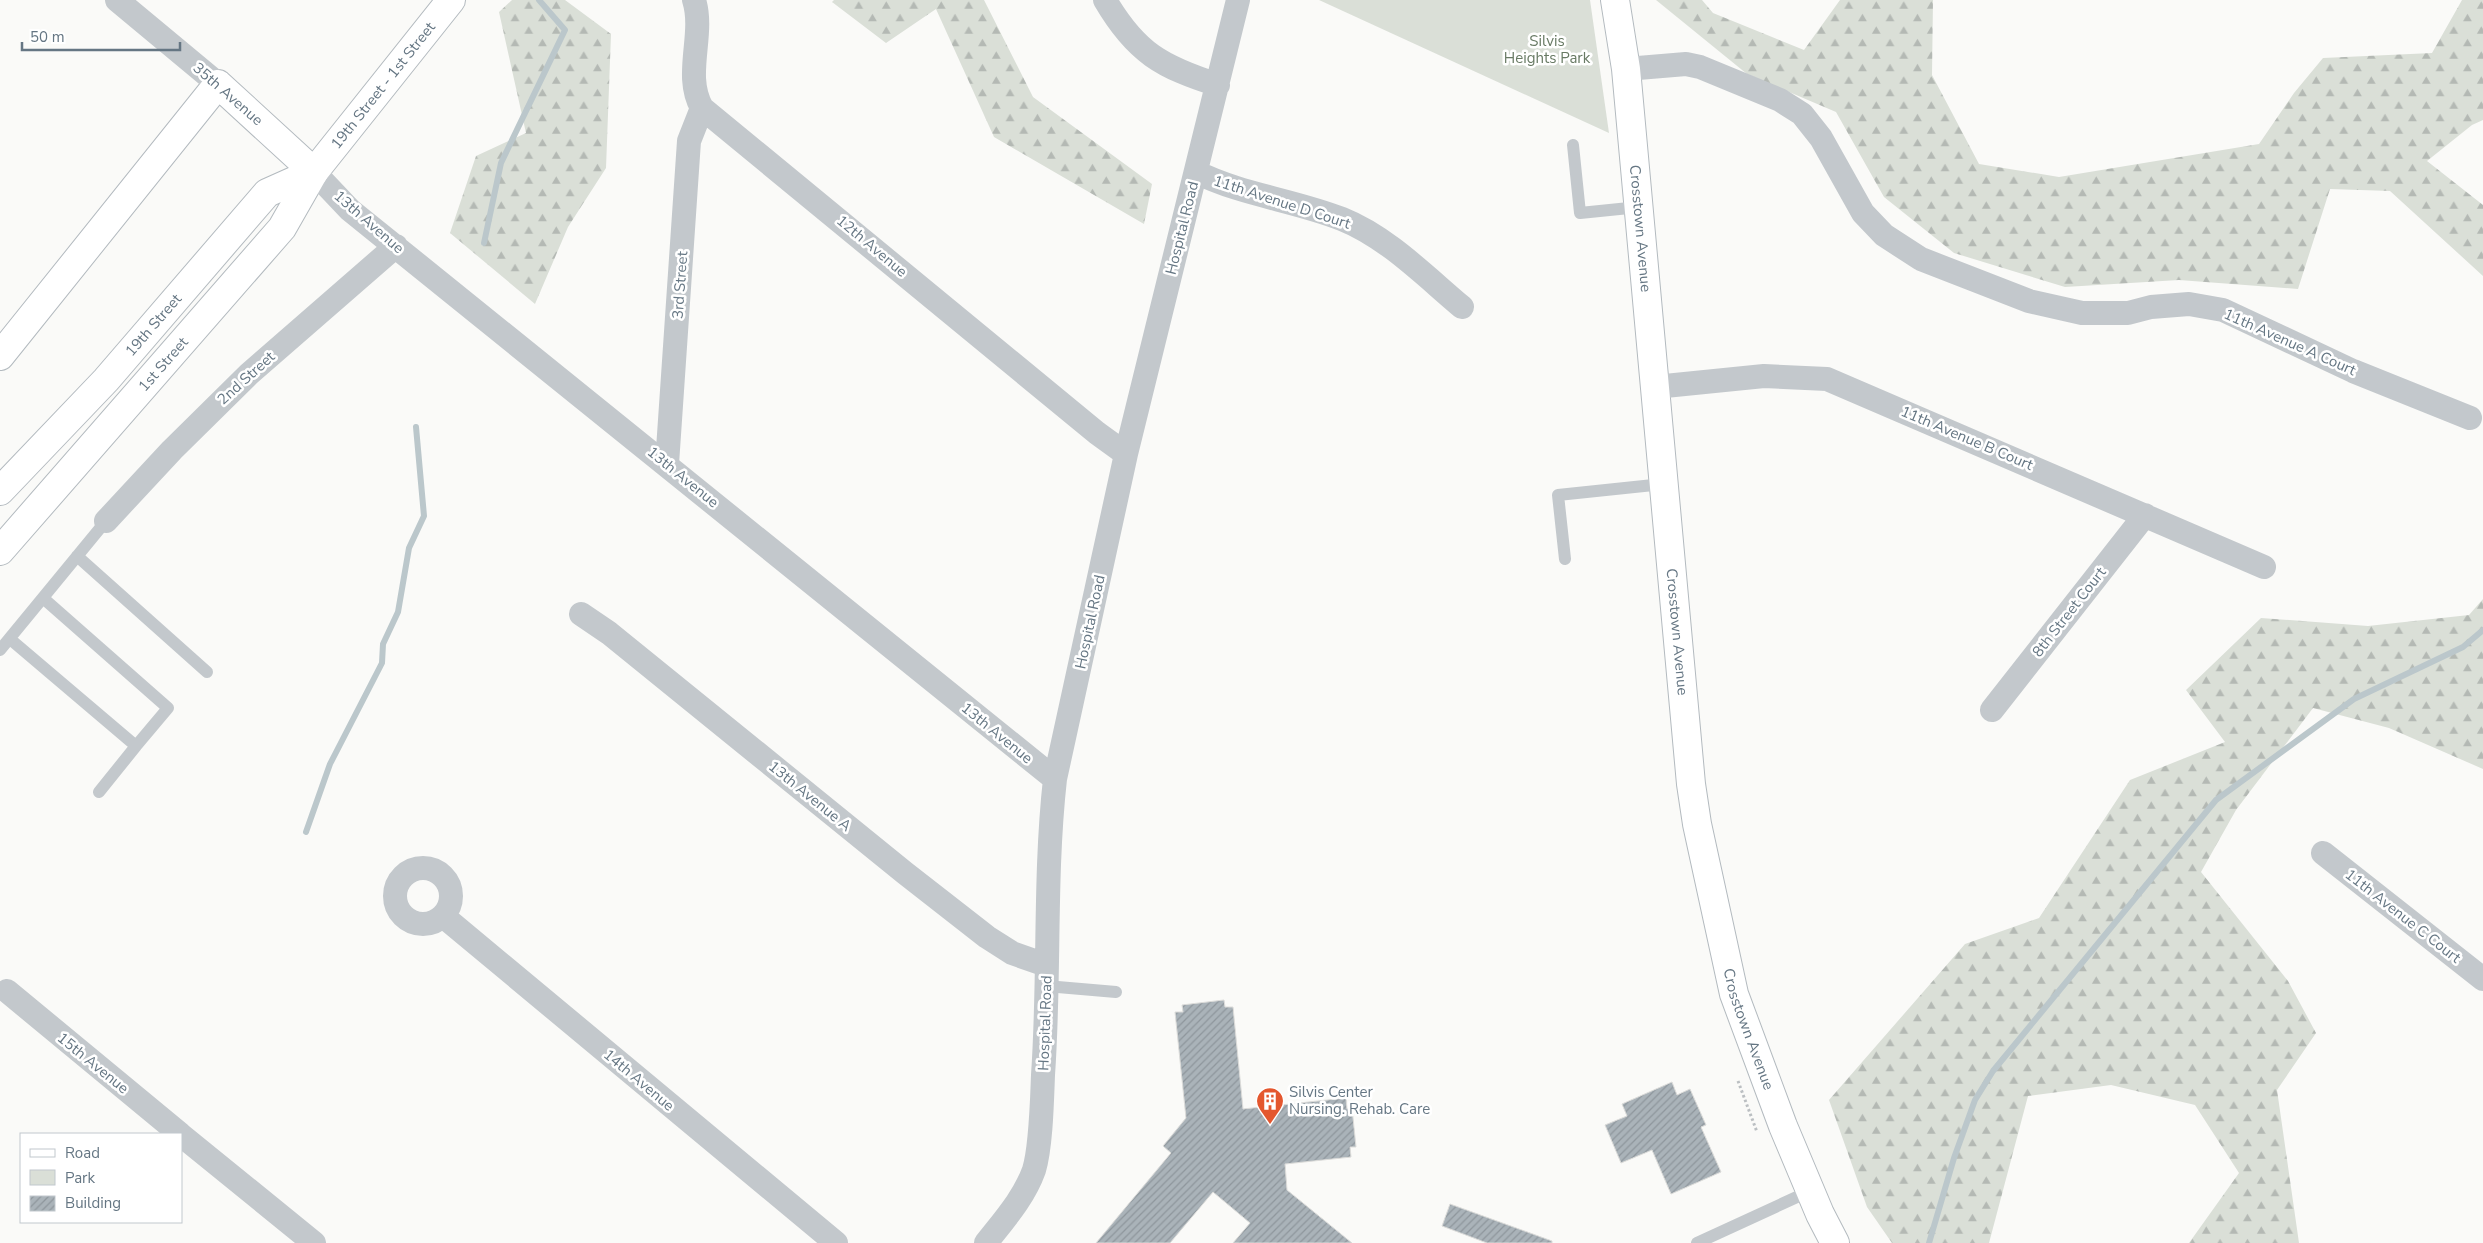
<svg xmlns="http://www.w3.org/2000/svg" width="2483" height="1243" viewBox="0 0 2483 1243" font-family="'Nunito Sans',sans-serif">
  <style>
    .forest { fill: url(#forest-firs) }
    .park { fill: #dadfd7 }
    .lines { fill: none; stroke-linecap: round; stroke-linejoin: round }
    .stream { stroke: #bbc7cb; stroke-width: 6 }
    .building { fill: url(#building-hatch); stroke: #dcdcda }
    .secondary-casing { stroke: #b3babf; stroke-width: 30 }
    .path { stroke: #bbbfc2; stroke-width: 3; stroke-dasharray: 2.5 2.5; stroke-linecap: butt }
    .lane { stroke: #c3c8cc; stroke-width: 12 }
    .street { stroke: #c3c8cc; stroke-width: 24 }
    .secondary { stroke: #fff; stroke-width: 28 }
    .labels { text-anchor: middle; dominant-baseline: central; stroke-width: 5; stroke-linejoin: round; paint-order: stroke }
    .park-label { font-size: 15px; fill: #687a64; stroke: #fff }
    .street-label { font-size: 15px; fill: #657683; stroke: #fff }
    .poi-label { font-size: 15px; fill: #657683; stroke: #fff; text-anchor: start }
  </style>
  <defs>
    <pattern id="forest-firs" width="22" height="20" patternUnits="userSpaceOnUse" patternTransform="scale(1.25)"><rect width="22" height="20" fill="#dadfd7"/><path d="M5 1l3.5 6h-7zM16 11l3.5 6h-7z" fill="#b4b9b4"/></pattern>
    <pattern id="building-hatch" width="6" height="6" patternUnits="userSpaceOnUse" patternTransform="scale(1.25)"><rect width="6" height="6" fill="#aab3b9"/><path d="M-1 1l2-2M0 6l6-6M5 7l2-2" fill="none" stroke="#8e969c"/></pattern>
  </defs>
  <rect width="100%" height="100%" fill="#fafaf8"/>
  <path class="forest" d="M512 0H565L611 34 606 168 568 227 535 304 450 233 476 156 526 133 499 12Z
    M834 0H984L1033 97 1152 184 1144 224 994 137 936 9 886 43 832 2Z
    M1656 0H1702L1713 13 1804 50 1840 0H1933L1932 75 1979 164 2059 177 2259 144 2294 93 2323 58 2432 53 2462 0H2483V120L2472 125 2427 161 2483 205V276L2390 191 2330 189 2298 289 2179 280 2065 287 1954 253 1884 197 1836 112 1747 74Z
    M2483 599V769L2389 728 2313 708 2236 810 2201 872 2288 981 2316 1033 2277 1090 2299 1243H2189L2239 1173 2195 1105 2111 1085 2028 1096 1989 1243H1892L1867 1207 1829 1100 1965 944 2039 918 2130 780 2225 742 2186 690 2261 618 2368 626 2469 615Z"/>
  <path class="park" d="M1319 0H1590L1609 133Z"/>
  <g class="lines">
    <path class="stream" d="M484 243 501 163 565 30 539 0
      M306 832 330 764 382 663 383 644 398 612 409 548 424 516 416 427
      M1929 1243 1954 1158 1975 1100 1993 1071 2216 800 2354 699 2463 647 2483 630"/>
  </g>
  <path class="building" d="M1224 1000 1225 1007H1233L1243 1109 1346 1098 1347 1109 1352 1108 1356 1147H1350L1351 1157 1285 1164 1287 1190 1352 1243H1233L1250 1223 1213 1192 1170 1243H1096L1171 1153 1163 1146 1186 1118 1175 1012H1183L1182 1005Z
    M1672 1082 1677 1095 1690 1089 1706 1125 1701 1127 1721 1172 1671 1194 1652 1150 1621 1163 1605 1125 1627 1116 1622 1104Z
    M1450 1204 1552 1241V1243H1487L1442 1226Z"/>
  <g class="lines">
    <g class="secondary-casing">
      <g id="secondary">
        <path id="s1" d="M1615 0 1626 69 1691 784 1697 824 1734 994 1783 1126 1820 1214 1835 1243"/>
        <path d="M0 356 218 84 314 172"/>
        <path id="s2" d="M0 491 106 380 267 193 314 172"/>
        <path id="s3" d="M0 551 282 228 314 172 451 0"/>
      </g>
    </g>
    <path class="path" d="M1738 1081 1757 1132"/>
    <path class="lane" d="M1573 145 1580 213 1639 207
      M77 556 207 672
      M1565 559 1558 495 1663 484
      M10 639 136 746 168 708 43 598
      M0 650 106 521
      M99 792 136 746
      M1046 986 1116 992
      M1697 1243 1810 1191"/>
    <path class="street" d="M117 0 218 84
      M694 0C705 35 683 75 702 108L1097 433 1126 454
      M1105 0C1136 53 1162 67 1218 85
      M1626 69 1686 64 1700 67 1780 100 1802 114 1821 138 1863 213 1884 235 1921 259 2029 301 2082 313H2128L2151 307 2189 304 2223 310 2353 371 2470 418
      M314 172 350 210 1055 779
      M1196 172C1242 195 1294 200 1342 219 1387 237 1425 276 1462 307
      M1655 387 1764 376 1827 379 2264 567
      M667 464 689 141 702 108
      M106 521 172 450 249 374 396 246
      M581 614 609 633 905 873 987 937 1012 953 1046 965
      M1992 710 2145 515
      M2323 853 2483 979
      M395 896a28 28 0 1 1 56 0a28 28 0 1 1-56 0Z
      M443 916 836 1243
      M7 991 180 1134
      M181 1135 314 1243
      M986 1243C1004 1220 1024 1198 1034 1170 1041 1147 1042 1101 1043 1075 1050 977 1044 878 1055 779L1126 454 1238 0"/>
    <use href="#secondary" class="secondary"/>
  </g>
  <defs>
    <g id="building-pin" transform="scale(1.4375)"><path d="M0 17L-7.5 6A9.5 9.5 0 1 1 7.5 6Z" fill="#e4572e" stroke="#fff"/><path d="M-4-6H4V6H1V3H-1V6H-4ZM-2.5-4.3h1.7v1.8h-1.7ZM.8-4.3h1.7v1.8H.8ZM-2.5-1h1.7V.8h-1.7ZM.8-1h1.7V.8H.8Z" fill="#fff"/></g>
  </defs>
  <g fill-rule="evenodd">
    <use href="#building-pin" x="1270" y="1101"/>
  </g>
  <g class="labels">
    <g class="park-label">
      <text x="1547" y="41">Silvis<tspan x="1547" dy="17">Heights Park</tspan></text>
    </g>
    <g class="street-label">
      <text stroke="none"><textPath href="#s3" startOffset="604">19th Street - 1st Street</textPath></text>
      <text transform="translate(228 94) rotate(41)">35th Avenue</text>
      <text transform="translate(1282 202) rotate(18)">11th Avenue D Court</text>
      <text transform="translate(369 222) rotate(41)">13th Avenue</text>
      <text transform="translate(1182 228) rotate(-76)">Hospital Road</text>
      <text stroke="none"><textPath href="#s1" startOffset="230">Crosstown Avenue</textPath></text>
      <text transform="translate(872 246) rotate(40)">12th Avenue</text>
      <text transform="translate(680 285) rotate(-86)">3rd Street</text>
      <text stroke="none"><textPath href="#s2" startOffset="226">19th Street</textPath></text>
      <text transform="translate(2290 342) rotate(24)">11th Avenue A Court</text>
      <text stroke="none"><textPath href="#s3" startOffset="248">1st Street</textPath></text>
      <text transform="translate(246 378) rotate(-42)">2nd Street</text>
      <text transform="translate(1967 438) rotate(23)">11th Avenue B Court</text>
      <text transform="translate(683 477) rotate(39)">13th Avenue</text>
      <text transform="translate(2069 612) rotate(-52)">8th Street Court</text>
      <text transform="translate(1090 622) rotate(-78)">Hospital Road</text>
      <text stroke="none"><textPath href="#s1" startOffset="635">Crosstown Avenue</textPath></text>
      <text transform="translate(997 733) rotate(39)">13th Avenue</text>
      <text transform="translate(810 796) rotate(39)">13th Avenue A</text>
      <text transform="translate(2403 916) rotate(38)">11th Avenue C Court</text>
      <text transform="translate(1045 1023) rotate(-88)">Hospital Road</text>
      <text stroke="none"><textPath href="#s1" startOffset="1040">Crosstown Avenue</textPath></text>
      <text transform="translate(93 1063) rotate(39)">15th Avenue</text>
      <text transform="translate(639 1080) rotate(40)">14th Avenue</text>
    </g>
    <g class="poi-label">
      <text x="1289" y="1092">Silvis Center<tspan x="1289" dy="17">Nursing. Rehab. Care</tspan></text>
    </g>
  </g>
  <rect x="20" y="1133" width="162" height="90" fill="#ffffff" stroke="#c1c8cd"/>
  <rect x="30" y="1149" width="25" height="8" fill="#ffffff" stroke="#c1c8cd"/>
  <text x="65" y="1158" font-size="15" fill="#657683">Road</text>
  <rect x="30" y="1170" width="25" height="15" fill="#dadfd7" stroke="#c1c8cd"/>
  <text x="65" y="1183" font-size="15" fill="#657683">Park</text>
  <rect x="30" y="1196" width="25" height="15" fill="url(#building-hatch)" stroke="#c1c8cd"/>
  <text x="65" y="1208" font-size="15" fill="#657683">Building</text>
  <path d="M22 42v8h158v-8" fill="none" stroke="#657683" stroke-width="2.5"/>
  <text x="30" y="42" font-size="15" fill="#657683" stroke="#ffffff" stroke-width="4" paint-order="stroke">50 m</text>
</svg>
